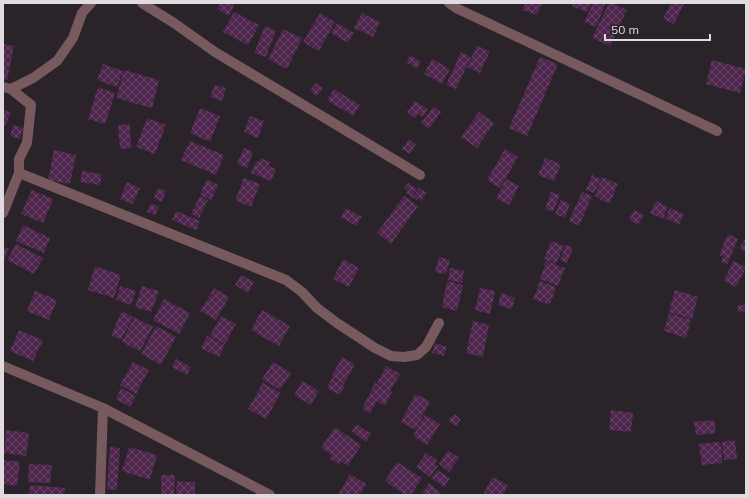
<svg xmlns="http://www.w3.org/2000/svg" width="749" height="498" viewBox="0 0 749 498" font-family="Mulish,sans-serif">
  <style>
    .building { fill: url(#building-cross-hatch) }
    .lines { fill: none; stroke-linecap: round; stroke-linejoin: round }
    .minor { stroke: #765a5e; stroke-width: 10 }
  </style>
  <defs>
    <pattern id="building-cross-hatch" width="8" height="8" patternUnits="userSpaceOnUse"><rect width="8" height="8" fill="#4e264d"/><path d="M0 0l8 8M0 8l8-8" fill="none" stroke="#674566"/></pattern>
  </defs>
  <rect width="100%" height="100%" fill="#2a232a"/>
  <path class="building" d="M220 3H235L229 16 217 9Z
    M525 3H542L537 15 522 10Z
    M573 3H591L587 12 572 6Z
    M593 3H606L596 27 584 22Z
    M609 3H612L627 10 610 46 592 38Z
    M671 3 684 4 674 24 663 19Z
    M234 12 259 25 248 45 223 32Z
    M320 13 335 22 319 51 303 42Z
    M362 13 380 22 373 37 354 28Z
    M337 23 354 33 348 43 331 33Z
    M265 26 276 31 266 57 254 53Z
    M283 29 302 38 287 69 268 59Z
    M3 44 14 46 7 80 3 79Z
    M477 46 490 51 480 73 467 67Z
    M461 52 471 57 456 89 446 85Z
    M410 55 421 62 417 69 406 62Z
    M540 57 558 64 527 136 509 128Z
    M432 59 450 69 442 84 424 74Z
    M712 60 746 69 740 93 706 84Z
    M103 64 123 71 117 87 97 80Z
    M124 70 159 80 152 108 116 98Z
    M316 83 323 88 317 96 310 91Z
    M215 85 226 88 222 101 210 97Z
    M98 87 115 93 105 124 88 119Z
    M334 89 360 105 353 116 327 100Z
    M415 101 428 109 423 117 418 114 415 118 407 112Z
    M433 107 441 112 429 129 421 123Z
    M200 108 220 116 210 142 190 133Z
    M3 109 11 113 3 129Z
    M479 112 494 123 477 148 461 137Z
    M250 116 264 121 258 138 244 132Z
    M147 118 166 125 155 154 136 147Z
    M130 124 131 148 120 149 118 125Z
    M13 125 23 128 20 139 10 136Z
    M409 139 416 144 410 154 402 149Z
    M190 141 224 155 216 175 181 160Z
    M244 148 253 152 247 168 237 164Z
    M505 149 518 157 500 188 487 180Z
    M54 150 76 155 70 184 48 180Z
    M261 158 270 162 268 166 276 169 271 181 251 173 256 161 259 162Z
    M545 158 561 164 554 181 538 175Z
    M82 171 102 174 100 185 80 182Z
    M592 175 601 179 594 193 586 190Z
    M602 177 618 184 610 203 603 201 595 196Z
    M244 178 260 184 251 207 235 200Z
    M207 179 218 185 211 200 200 195Z
    M506 179 519 186 509 205 496 198Z
    M127 182 140 188 133 204 120 199Z
    M408 183 417 189 413 195 414 196 419 188 427 193 421 201 418 198 417 200 406 193 408 191 404 188Z
    M158 188 166 191 162 202 154 198Z
    M32 190 53 199 43 223 21 214Z
    M551 192 560 195 553 212 545 209Z
    M582 192 592 196 579 226 569 221Z
    M200 196 208 200 199 218 191 214Z
    M404 196 418 206 391 244 377 233Z
    M561 200 570 204 565 218 555 214Z
    M656 201 668 207 663 219 650 213Z
    M151 203 159 207 155 215 147 212Z
    M346 208 362 217 356 226 341 217Z
    M670 208 684 214 679 225 665 218Z
    M634 210 644 215 638 225 629 220Z
    M176 211 200 221 196 230 172 220Z
    M23 225 50 238 44 253 16 241Z
    M728 234 738 239 727 265 721 262 723 257 719 255Z
    M744 240 746 241V252L739 248Z
    M551 241 564 246 556 264 544 259Z
    M16 244 43 258 34 274 7 260Z
    M566 245 573 248 567 263 560 260Z
    M3 246 9 249 3 263Z
    M439 257 450 260 446 274 435 272Z
    M343 259 359 268 349 287 333 279Z
    M546 261 565 268 558 286 540 279Z
    M733 261 746 267 736 287 724 281Z
    M95 266 121 275 114 298 88 290Z
    M450 268 464 271 462 283 448 280Z
    M241 275 254 282 248 293 235 285Z
    M447 281 463 285 457 311 442 307Z
    M540 281 556 287 550 305 533 299Z
    M120 286 136 291 131 305 116 300Z
    M142 286 159 291 151 312 135 307Z
    M214 288 229 297 216 320 200 311Z
    M480 288 495 291 490 314 475 310Z
    M675 290 698 297 692 319 669 312Z
    M35 291 57 300 49 320 27 311Z
    M501 293 515 298 512 309 498 305Z
    M164 299 190 313 179 334 153 320Z
    M738 305H746V311L738 312Z
    M262 310 290 326 279 346 251 330Z
    M122 311 133 317 121 340 111 335Z
    M669 313 691 320 686 338 664 331Z
    M221 316 236 324 225 344 210 336Z
    M134 317 153 327 140 351 122 342Z
    M473 321 489 325 483 357 466 353Z
    M156 326 176 337 161 365 141 354Z
    M19 330 43 340 33 361 10 351Z
    M207 336 225 345 219 357 201 348Z
    M435 343 447 347 444 356 432 353Z
    M342 357 355 364 344 384 331 377Z
    M176 359 191 367 187 375 172 367Z
    M133 362 149 370 136 394 120 385Z
    M273 362 291 373 280 390 262 379Z
    M386 366 400 374 390 391 392 392 385 406 377 401 370 413 362 409 375 383 387 389 377 383Z
    M332 378 345 386 340 395 327 388Z
    M303 381 319 391 311 405 294 395Z
    M263 383 281 393 266 419 248 409Z
    M121 388 136 396 130 407 116 399Z
    M415 394 430 401 416 430 401 422Z
    M611 410 633 413 631 432 609 430Z
    M454 414 461 419 456 426 448 421Z
    M425 415 440 424 427 445 413 436Z
    M714 420 716 433 696 435 694 422Z
    M357 424 371 434 366 442 351 431Z
    M335 427 361 445 348 466 341 461 339 464 330 459 332 455 321 448Z
    M6 430 29 433 26 456 4 453Z
    M735 440 737 459 724 460 722 442Z
    M720 442 722 452V463L702 465 699 444Z
    M110 447 120 448 117 490 107 489Z
    M129 447 157 455 150 480 122 471Z
    M448 450 459 458 449 472 439 464Z
    M426 453 437 460 435 464 438 466 430 477 416 467Z
    M3 460 20 462 17 486 3 484Z
    M397 462 422 478 411 495H405L385 481Z
    M29 464 52 465 50 483 28 482Z
    M437 470 450 478 444 487 431 478Z
    M350 474 366 484 360 495H338Z
    M161 475H175L174 495H161Z
    M492 477 508 485 503 495H483Z
    M177 481 195 482V495H176Z
    M429 483 441 493 440 495H421Z
    M30 485 65 488 64 495H29Z"/>
  <g class="lines">
    <path class="minor" d="M142 3 174 23 215 52 420 175
      M449 3 456 8 717 131
      M3 87 11 89 31 105 27 143 19 159V173L3 213
      M11 89 33 78 57 61 73 38 82 13 91 3
      M19 173 286 280 302 292 317 308 337 323 375 348 391 356 404 357 417 355 426 347 439 323
      M3 366 103 408 270 495
      M100 495 103 408"/>
  </g>
  <rect width="749" height="498" fill="none" stroke="#e0dbe0" stroke-width="8"/>
  <path d="M605 34v6h105v-6" fill="none" stroke="#e0dbe0" stroke-width="2"/>
  <text x="611" y="34" font-size="12" fill="#e0dbe0" stroke="#2a232a" stroke-width="3" paint-order="stroke">50 m</text>
</svg>
